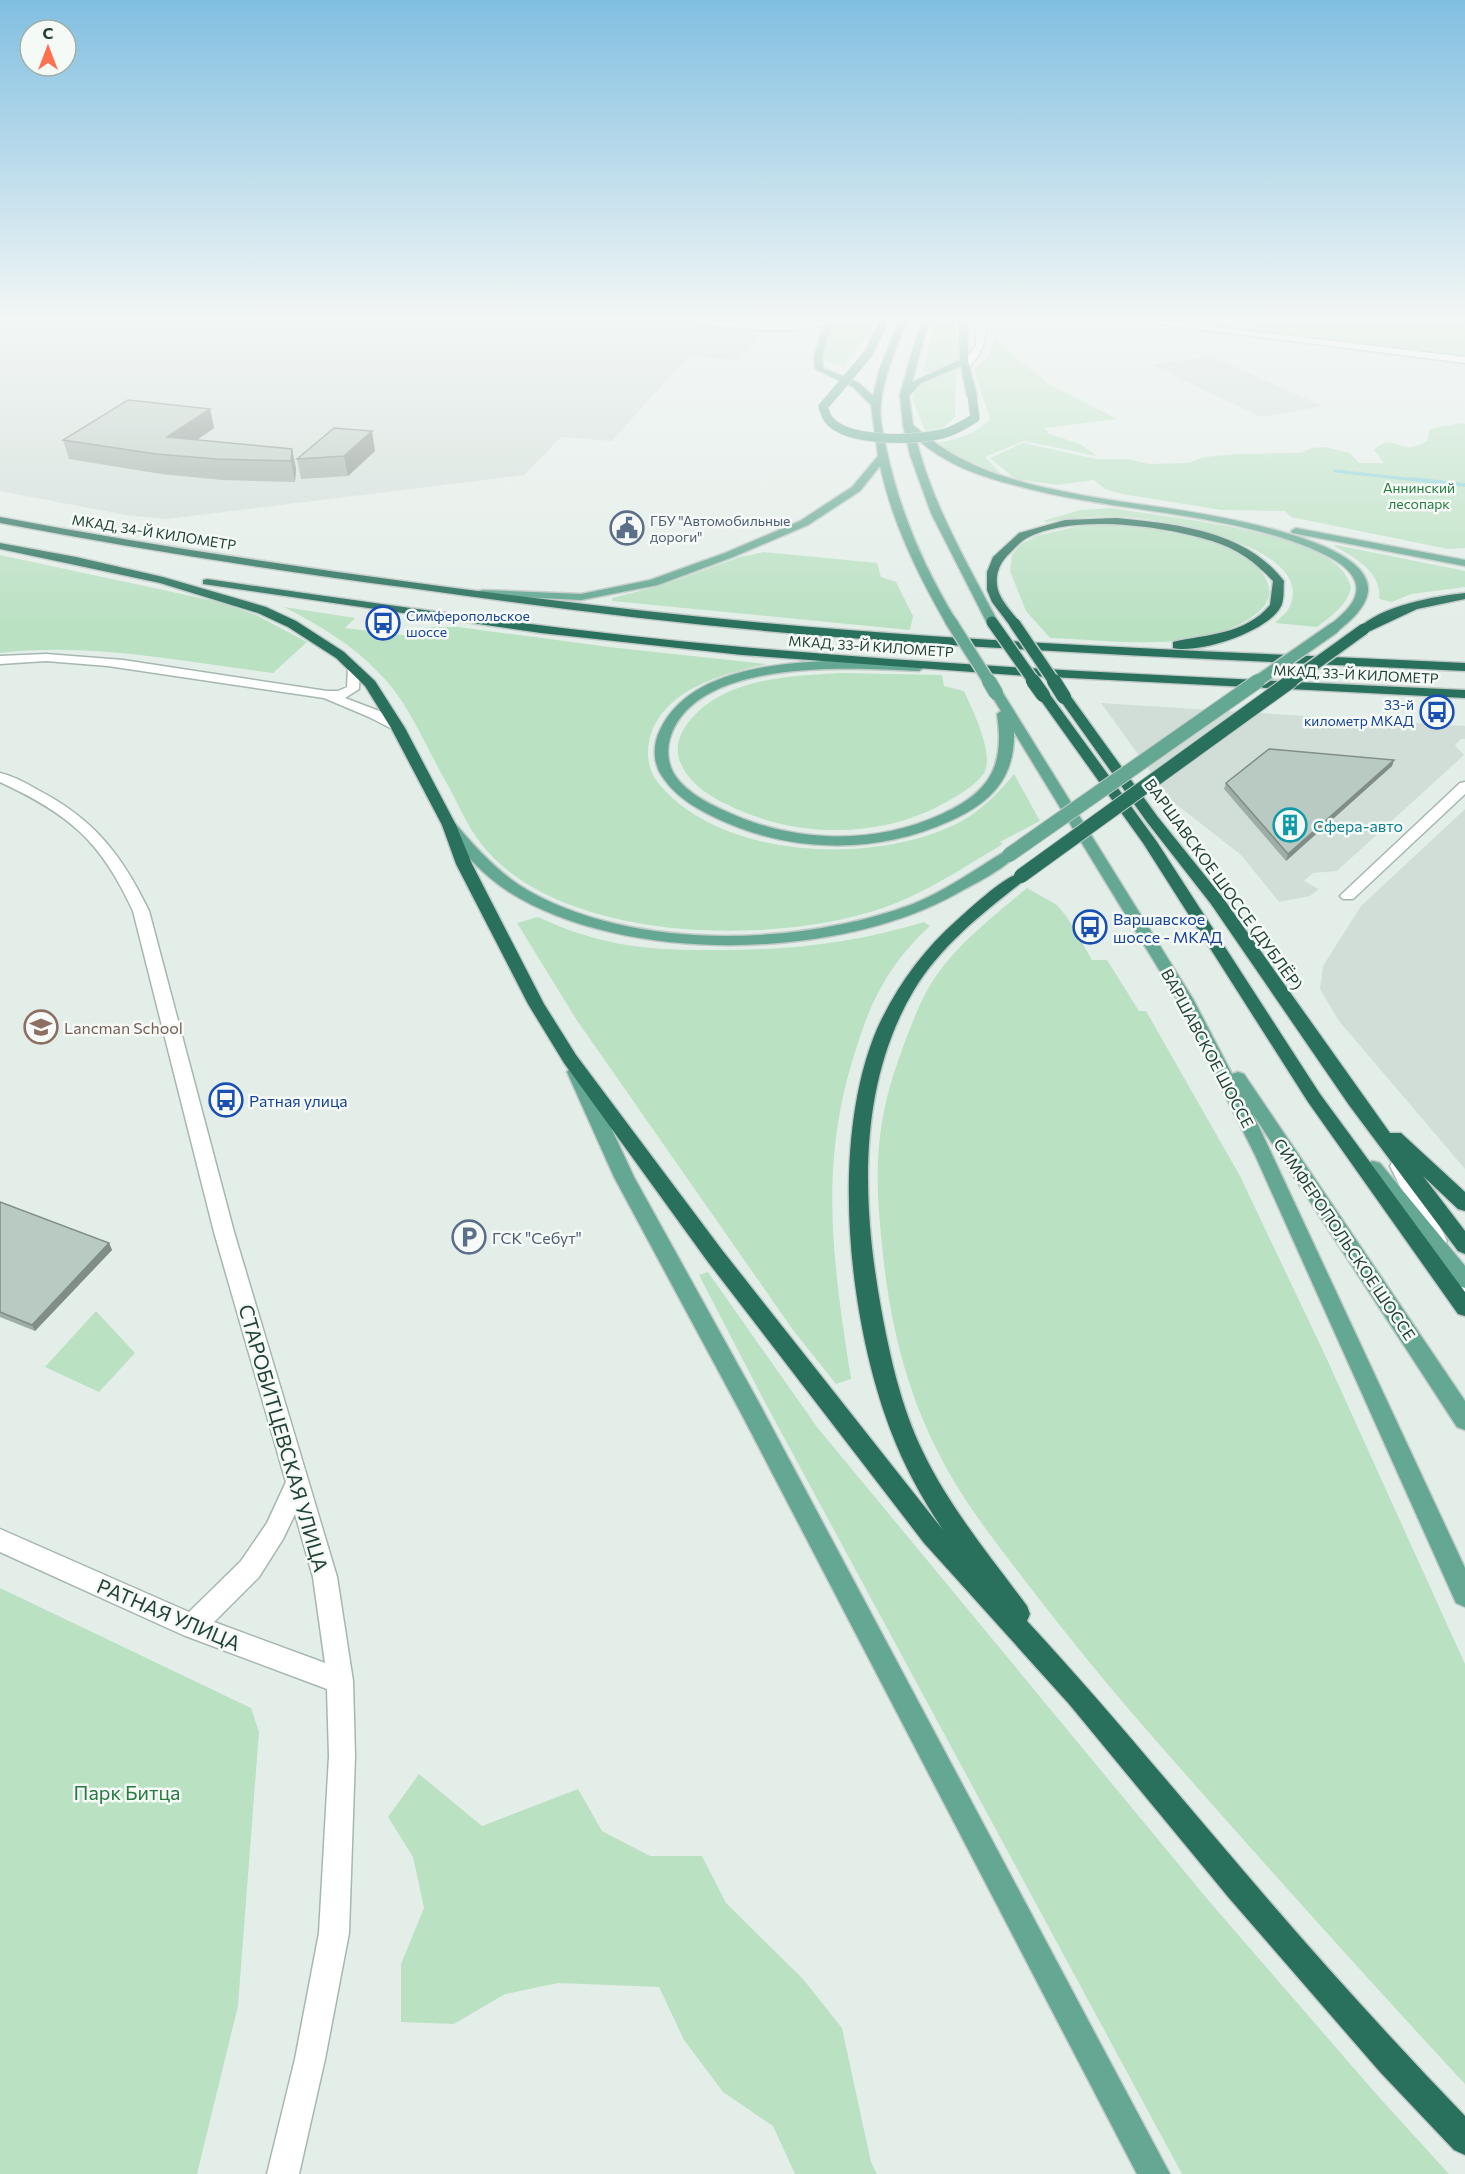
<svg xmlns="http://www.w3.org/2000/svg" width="1465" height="2174" viewBox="0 0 1465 2174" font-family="Commissioner,sans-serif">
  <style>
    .built { fill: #d1ded8 }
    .green { fill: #bbe1c3 }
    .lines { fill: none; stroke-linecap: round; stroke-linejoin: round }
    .stream-far1 { stroke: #87d0d7; stroke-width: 3 }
    .stream { stroke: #87d0d7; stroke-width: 4 }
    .minor-casing { stroke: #a6b7b0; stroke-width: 3 }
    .major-casing { stroke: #c1cac7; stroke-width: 3 }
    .highway-casing { stroke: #c1cac7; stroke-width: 3 }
    .minor { fill: #fff; fill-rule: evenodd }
    .major { fill: #64a792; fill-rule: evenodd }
    .highway { fill: #2a715d; fill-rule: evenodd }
    .major-bridge-far2-casing { stroke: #c1cac7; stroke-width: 10; stroke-linecap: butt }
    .major-bridge-far1-casing { stroke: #c1cac7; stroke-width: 14; stroke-linecap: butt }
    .major-bridge-casing { stroke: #c1cac7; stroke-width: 16; stroke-linecap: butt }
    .highway-bridge-far1-casing { stroke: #c1cac7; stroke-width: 14; stroke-linecap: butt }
    .highway-bridge-casing { stroke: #c1cac7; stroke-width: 16; stroke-linecap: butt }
    .major-bridge-far2 { stroke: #64a792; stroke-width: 9 }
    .major-bridge-far1 { stroke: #64a792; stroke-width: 11 }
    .major-bridge { stroke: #64a792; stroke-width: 14 }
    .highway-bridge-far1 { stroke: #2a715d; stroke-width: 11 }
    .highway-bridge { stroke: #2a715d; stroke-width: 14 }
    .wall { fill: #9eaea6 }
    .shaded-wall { fill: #818d87 }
    .building { fill: #b8cac1; stroke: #818d87; stroke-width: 1.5 }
    .labels { text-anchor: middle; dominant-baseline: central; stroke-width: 5; stroke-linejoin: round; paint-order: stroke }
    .far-park-label { font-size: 14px; fill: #287c43; stroke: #f5faf7 }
    .far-service-label { font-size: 14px; fill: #4e5e75; stroke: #f5faf7; text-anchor: start }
    .far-street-label { font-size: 14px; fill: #214237; stroke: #f5faf7 }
    .far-transit-label { font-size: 14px; fill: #164399; stroke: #f5faf7; text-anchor: start }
    .culture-label { font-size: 16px; fill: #0d838f; stroke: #f5faf7; text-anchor: start }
    .street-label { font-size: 16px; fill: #214237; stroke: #f5faf7 }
    .transit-label { font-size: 16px; fill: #164399; stroke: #f5faf7; text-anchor: start }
    .education-label { font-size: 16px; fill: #785e54; stroke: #f5faf7; text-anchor: start }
    .service-label { font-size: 16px; fill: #4e5e75; stroke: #f5faf7; text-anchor: start }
    .near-street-label { font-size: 20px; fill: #214237; stroke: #f5faf7 }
    .near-park-label { font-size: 20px; fill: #287c43; stroke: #f5faf7 }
  </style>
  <rect width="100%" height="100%" fill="#e4eee9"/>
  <path class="built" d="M0 320H618L766 330 738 360 688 356 612 441 561 437 524 475 167 519 126 515 0 491Z
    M1211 356 1322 406 1261 417 1152 365Z
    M1101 703 1465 726V739H1461L1455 745 1464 755 1337 871 1313 873 1304 881 1319 889 1310 896 1279 902 1241 855 1172 801Z
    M1465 809V1169L1339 1021 1320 989 1323 966 1361 906Z"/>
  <path class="green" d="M833 320H874L872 329 844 365 822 361Z
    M936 320H954L961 360 929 373 923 371Z
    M1261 320H1465V356L1284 334 1254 327Z
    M994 339 1047 383 1117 419 1045 428 1049 434 1080 444 1097 456 1024 441 985 457 1002 475 958 456 937 443C958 439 974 435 990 419L974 370 990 355Z
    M956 367 955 417 943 428 925 431 912 398 918 385Z
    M1460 423 1465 424V548L1448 549 1291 517 1285 511 1222 510 1122 494 1105 489 1094 480 1057 485 1015 479 990 458 1023 443 1096 459H1129L1148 464 1188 463 1204 457 1238 454 1300 453 1312 448 1326 447 1350 453 1359 463H1384L1374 450C1390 434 1397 449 1413 447 1417 446 1423 443 1427 441L1430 429Z
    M1112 508C1171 518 1280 528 1329 559 1340 566 1347 574 1351 587 1348 605 1331 616 1317 627L1275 623C1280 618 1287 613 1290 606 1315 548 1171 521 1135 518 1105 515 1076 517 1047 522L1043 521 1080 510Z
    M1108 524C1149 526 1260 537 1269 588 1272 606 1253 617 1240 624 1183 652 1111 640 1050 638L1026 611 1010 571 1012 555 1020 545 1036 536 1080 526Z
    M1336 545 1465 571V587L1411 594 1392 602 1379 599C1383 573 1354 557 1334 546Z
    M764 552 877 563 881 577 896 582 913 616 910 630 612 601V598L663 585 740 557Z
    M0 555 219 602 256 615 307 642 273 673C183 662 90 642 0 653Z
    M284 607 355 618 345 628 410 636 429 627H458L609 647 767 664C724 673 659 690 649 742 646 757 649 772 659 784 723 861 878 865 960 822 982 810 999 792 1014 774L1040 821 1000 842 1003 844C964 867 926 893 883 908 774 946 555 944 479 841 466 824 457 801 446 782 426 747 409 703 380 674 353 645 319 625 284 607Z
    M842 673 942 675 944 686 964 691C972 709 995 754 984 773 975 787 955 797 941 805 875 840 791 837 726 804 709 796 690 783 682 766 675 753 677 739 685 727 719 678 787 676 842 673Z
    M1027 888 1057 905 1067 917 1092 960H1107L1139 1011H1146L1240 1176 1325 1355 1465 1664V2084C1361 1972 1259 1858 1158 1743 1113 1692 1071 1640 1029 1586 997 1544 963 1502 939 1454 905 1388 889 1319 882 1245 878 1207 875 1168 881 1129 885 1098 895 1068 906 1039 914 1018 922 997 934 979 958 943 994 916 1027 888Z
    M538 917C560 927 583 936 607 941 639 949 674 950 707 950 781 951 853 944 924 922L930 926C890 963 872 998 856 1049 818 1165 833 1262 851 1379L836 1384 793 1330 576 1019 517 923Z
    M708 1272 817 1427 1209 1901 1378 2096 1449 2174H1182L760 1393 699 1275Z
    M96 1311 135 1353 99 1392 45 1367Z
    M0 1588 251 1708 259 1732 238 2006 197 2174H0Z
    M419 1774 482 1826 578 1789 602 1831 650 1856H702L726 1903 803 1979 842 2028 871 2162 877 2174H795L773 2126 723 2092 684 2040 659 1987 558 1983 505 1994 454 2024 401 2022V1964L424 1908 413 1857 388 1817Z"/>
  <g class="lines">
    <path class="stream-far1" d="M1335 471 1425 481"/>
    <path class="stream" d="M1411 479 1465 485"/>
    <g class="minor-casing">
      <path id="minor" d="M678 320 776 324 824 320 832 321C803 339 718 325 682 322Z
        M977 320H985C987 340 983 353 968 368H962L961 366 976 345Z
        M1139 320H1159L1465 357V363L1143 322Z
        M46 654 123 660 327 691H338L347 687 348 667 354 663 360 667 359 689 345 698 379 711 405 728 398 732 369 717 324 698 108 666 46 661 0 664V656Z
        M0 773C13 776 26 783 38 790 94 819 122 855 149 911L234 1232 337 1577 353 1681 355 1756 349 1933 325 2059 299 2174H267L295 2059 319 1933 329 1756 327 1689 183 1635 0 1552V1529L189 1612 241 1561 267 1523 286 1482 214 1232 133 911C101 841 69 814 0 782ZM295 1514 313 1577 325 1663 214 1622 259 1577 283 1539Z
        M1465 782V794L1353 899H1343L1340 896 1343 893 1460 783Z
        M1400 1159 1407 1161 1410 1166 1447 1241 1444 1246 1437 1249 1430 1246 1427 1241 1390 1166 1393 1161Z
        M1450 1257 1457 1259 1465 1273V1300L1458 1298 1440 1265 1443 1259Z"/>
    </g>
    <g class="major-casing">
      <path id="major" d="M825 320H833L822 357 823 368 859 383 873 396 879 371 899 320H907C897 347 884 374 881 402 879 417 883 433 886 447 899 510 923 566 956 620L954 623H946L944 620C916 571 892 521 880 466L860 491 808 525 733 557 658 585 581 600 479 595V591L483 590 581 594 650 580 725 553 800 521 852 487 878 456 871 405 853 387 815 369 814 357Z
        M880 320H888L884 330 880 332 876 330Z
        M921 320H929L912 382 960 360 959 320H967L968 361 977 396 972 399 967 396 961 366 921 383 909 396 913 425C952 460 992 475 1042 487 1069 493 1096 498 1123 502 1165 508 1373 532 1368 591 1366 608 1350 621 1338 631H1330V625C1343 614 1365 597 1353 577 1344 562 1323 554 1308 547 1216 511 1113 512 1018 486 981 477 944 464 916 438 932 504 967 563 998 622L992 626 988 625 931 513 910 455 903 425 900 395Z
        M1296 528 1465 560V566L1292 533 1291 531Z
        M824 661 919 663 925 667 919 671C853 668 709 658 674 728 667 742 666 758 673 772 683 790 705 802 723 810 792 843 872 846 942 814 990 792 1005 766 997 714L1001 711 990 693 991 690H1001L1193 999 1232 1074 1238 1072 1244 1074 1465 1401V1430L1457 1427 1253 1114 1465 1568V1607L1456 1603 1255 1155 1177 999 1014 732C1015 779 990 803 950 821 876 855 789 853 716 818 695 808 673 795 660 773 653 760 653 744 660 730 687 672 769 664 824 661Z
        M449 821 454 822C473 845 494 868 519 885 625 952 799 947 913 904 945 891 974 870 1004 852L1009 851 1016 855C1005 869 972 885 956 894 838 960 625 965 509 892 483 875 460 850 442 825Z
        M576 1066 582 1068 585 1072 634 1177 758 1401 1170 2174H1137L742 1415 614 1177 567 1072 570 1068Z
        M1373 1161 1380 1163 1465 1266V1288L1458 1286 1366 1173 1363 1168 1366 1163Z"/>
    </g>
    <g class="highway-casing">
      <path id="highway" d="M0 517C136 543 273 563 410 582 551 601 694 618 836 629 1046 646 1255 653 1465 663V671C1255 661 1046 653 836 637 694 626 551 608 410 588 272 570 136 549 0 523Z
        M1116 518C1175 524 1245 530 1284 581 1283 589 1285 601 1280 608 1266 632 1199 654 1173 648V642C1207 634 1245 635 1270 605L1273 581C1255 562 1238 549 1212 541 1165 526 1073 513 1027 538 1021 541 1015 548 1010 553 1000 562 994 575 998 590 1002 603 1013 613 1021 624L1015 628 1011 627 992 602 987 590V572L993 557 1019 533 1065 520Z
        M0 543 76 557 163 577 266 607 296 621 344 652 375 681 405 728 456 825 472 864 544 1004 576 1055 722 1250 943 1530C923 1500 905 1468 892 1434 848 1321 829 1142 877 1029 896 987 923 950 957 920 970 909 1011 869 1026 873L1029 876 1026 879C985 911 941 945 914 990 857 1086 862 1203 881 1308 890 1357 901 1407 923 1452 950 1508 990 1556 1027 1606L1030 1614 1027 1621C1104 1704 1175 1791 1248 1876 1318 1958 1390 2038 1465 2116V2155L1454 2150 1380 2072 1229 1898 1069 1704 924 1543 708 1262 564 1063 528 1004 456 864 442 825 391 728 365 686 336 658 288 627 258 613 160 583 0 549Z
        M207 579C385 605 563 631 742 647 983 669 1224 678 1465 690V698L1013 675 742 655 541 633 203 584V580Z
        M1465 593V599L1417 609 1368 632H1360L1358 629C1380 606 1435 596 1465 593Z
        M1043 691 1048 692 1157 842 1320 1094 1465 1292V1316L1458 1314 1308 1102 1143 843 1037 695Z
        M1064 693 1069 694 1157 816 1223 898 1390 1133H1401L1465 1192V1211L1458 1209 1423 1176 1465 1231V1254L1458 1251 1349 1105 1211 904 1147 822 1058 697Z"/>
    </g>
    <use href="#minor" class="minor"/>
    <use href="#major" class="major"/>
    <use href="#highway" class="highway"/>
    <g class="major-bridge-far2-casing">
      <path id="major-bridge-far2" d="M880 330 868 354 823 407C825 411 826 417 829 420 848 443 915 440 942 434 954 431 964 425 975 418L972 396"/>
    </g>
    <g class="major-bridge-far1-casing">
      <path id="major-bridge-far1" d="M950 620 990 683
        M1255 683 1334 628"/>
    </g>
    <g class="major-bridge-casing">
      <path id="major-bridge" d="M989 681 996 693
        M1009 855 1258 681"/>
    </g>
    <g class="highway-bridge-far1-casing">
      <path id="highway-bridge-far1" d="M992 622 1035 683
        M1015 624 1055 683
        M1289 683 1364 629"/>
    </g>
    <g class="highway-bridge-casing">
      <path id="highway-bridge" d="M1033 681 1043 695
        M1054 681 1064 697
        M1021 876 1291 681"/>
    </g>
    <use href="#major-bridge-far2" class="major-bridge-far2"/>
    <use href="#major-bridge-far1" class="major-bridge-far1"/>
    <use href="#major-bridge" class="major-bridge"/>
    <use href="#highway-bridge-far1" class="highway-bridge-far1"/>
    <use href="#highway-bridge" class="highway-bridge"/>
  </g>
  <path class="wall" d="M210 409 214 428 197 440 292 449 296 469 295 482 222 480 161 474 69 459 63 440Z
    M375 451 348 476 301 479 297 459Z
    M1394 760 1392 766 1286 861 1224 789 1226 783Z
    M0 1202 109 1243 112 1250 35 1331 0 1317Z"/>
  <path class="shaded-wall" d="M210 409 214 428 175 455 167 437Z
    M372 431 375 451 348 476 344 456Z
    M292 449 296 469 295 482 291 461Z
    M1394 760 1392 766 1286 861 1288 854Z
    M109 1243 112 1250 35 1331 32 1325Z"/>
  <path class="building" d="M128 400 210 409 167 437 292 449 291 461 217 459 156 454 63 440Z
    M334 428 372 431 344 456 297 459Z
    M1269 749 1394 760 1288 854 1226 783Z
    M0 1202 109 1243 32 1325 0 1312Z"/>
  <linearGradient id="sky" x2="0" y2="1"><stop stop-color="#81bfe1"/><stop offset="0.51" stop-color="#f3f7f5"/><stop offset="1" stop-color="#f3f7f5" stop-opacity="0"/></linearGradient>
  <rect width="1465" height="624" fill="url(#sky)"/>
  <defs>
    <g id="civic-ring" transform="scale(1.725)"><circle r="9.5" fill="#f5faf7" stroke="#5c6f8a" stroke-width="1.5"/><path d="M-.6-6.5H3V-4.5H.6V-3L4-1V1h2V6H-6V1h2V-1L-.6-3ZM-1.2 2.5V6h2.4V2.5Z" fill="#5c6f8a"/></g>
    <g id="bus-ring" transform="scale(1.725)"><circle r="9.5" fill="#f5faf7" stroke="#1a4fb4" stroke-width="1.5"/><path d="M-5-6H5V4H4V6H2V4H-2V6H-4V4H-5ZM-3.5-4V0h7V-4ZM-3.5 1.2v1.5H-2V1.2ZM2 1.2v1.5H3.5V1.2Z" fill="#1a4fb4"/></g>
    <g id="building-ring" transform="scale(1.725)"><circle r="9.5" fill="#f5faf7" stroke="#0f9aa8" stroke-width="1.5"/><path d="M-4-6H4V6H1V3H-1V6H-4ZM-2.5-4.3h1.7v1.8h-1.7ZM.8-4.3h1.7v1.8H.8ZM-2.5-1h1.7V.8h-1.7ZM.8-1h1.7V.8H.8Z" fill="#0f9aa8"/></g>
    <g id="school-ring" transform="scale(1.725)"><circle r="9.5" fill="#f5faf7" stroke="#8d6e63" stroke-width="1.5"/><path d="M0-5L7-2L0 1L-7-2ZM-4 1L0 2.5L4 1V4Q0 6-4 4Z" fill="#8d6e63"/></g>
    <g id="parking-ring" transform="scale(1.725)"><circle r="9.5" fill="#f5faf7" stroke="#5c6f8a" stroke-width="1.5"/><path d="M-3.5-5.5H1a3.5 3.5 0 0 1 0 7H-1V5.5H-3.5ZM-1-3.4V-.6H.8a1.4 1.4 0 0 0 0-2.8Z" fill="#5c6f8a"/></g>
  </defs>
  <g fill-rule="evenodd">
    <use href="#civic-ring" x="627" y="528"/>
    <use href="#bus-ring" x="383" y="623"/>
    <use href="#bus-ring" x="1437" y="712"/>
    <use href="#building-ring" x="1290" y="825"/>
    <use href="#bus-ring" x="1090" y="927"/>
    <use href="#school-ring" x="41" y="1027"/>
    <use href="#bus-ring" x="226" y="1100"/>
    <use href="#parking-ring" x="469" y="1237"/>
  </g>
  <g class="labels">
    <g class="far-park-label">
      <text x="1419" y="487">Аннинский<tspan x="1419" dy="16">лесопарк</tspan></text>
    </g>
    <g class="far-service-label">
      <text x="650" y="520">ГБУ "Автомобильные<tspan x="650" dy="16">дороги"</tspan></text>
    </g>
    <g class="far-street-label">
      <text transform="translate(154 532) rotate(9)">МКАД, 34-Й КИЛОМЕТР</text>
      <text transform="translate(871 646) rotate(4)">МКАД, 33-Й КИЛОМЕТР</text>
      <text transform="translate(1356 674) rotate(3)">МКАД, 33-Й КИЛОМЕТР</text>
    </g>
    <g class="far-transit-label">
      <text x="406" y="615">Симферопольское<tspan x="406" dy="16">шоссе</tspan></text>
      <text x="1414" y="704" text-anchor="end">33-й<tspan x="1414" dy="16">километр МКАД</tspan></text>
    </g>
    <g class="culture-label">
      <text x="1313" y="825">Сфера-авто</text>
    </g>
    <g class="street-label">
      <text transform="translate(1224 884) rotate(54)">ВАРШАВСКОЕ ШОССЕ (ДУБЛЁР)</text>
      <text transform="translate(1208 1048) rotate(62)">ВАРШАВСКОЕ ШОССЕ</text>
      <text transform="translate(1345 1239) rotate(56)">СИМФЕРОПОЛЬСКОЕ ШОССЕ</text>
    </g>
    <g class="transit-label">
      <text x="1113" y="918">Варшавское<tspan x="1113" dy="18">шоссе - МКАД</tspan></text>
      <text x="249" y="1100">Ратная улица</text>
    </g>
    <g class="education-label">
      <text x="64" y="1027">Lancman School</text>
    </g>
    <g class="service-label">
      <text x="492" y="1237">ГСК "Себут"</text>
    </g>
    <g class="near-street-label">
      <text transform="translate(284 1438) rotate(74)">СТАРОБИТЦЕВСКАЯ УЛИЦА</text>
      <text transform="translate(169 1614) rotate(23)">РАТНАЯ УЛИЦА</text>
    </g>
    <g class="near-park-label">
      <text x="127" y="1792">Парк Битца</text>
    </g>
  </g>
  <g transform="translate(48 48)"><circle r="28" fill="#f5faf7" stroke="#a0b0aa" stroke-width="1.5"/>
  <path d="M0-4.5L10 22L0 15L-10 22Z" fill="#fd7153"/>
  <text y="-9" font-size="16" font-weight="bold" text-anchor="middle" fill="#214237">С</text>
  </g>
</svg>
